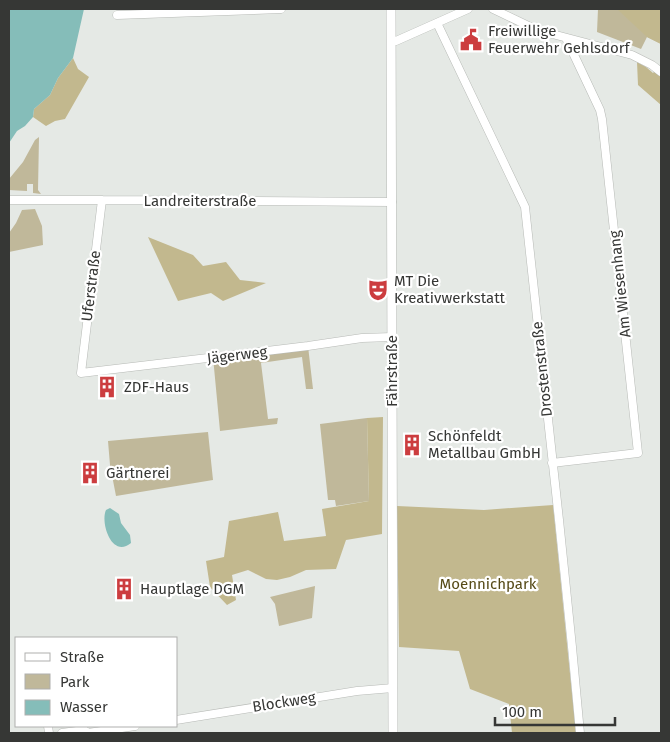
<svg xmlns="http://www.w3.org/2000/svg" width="670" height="742" viewBox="0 0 670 742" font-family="'Fira Sans',sans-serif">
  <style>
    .green { fill: #c0b89a }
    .forest { fill: #c2b88e }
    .water { fill: #85bdb9 }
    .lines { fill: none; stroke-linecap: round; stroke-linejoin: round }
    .minor-casing { stroke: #b7bab6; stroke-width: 9 }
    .tertiary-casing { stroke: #b7bab6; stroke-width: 10 }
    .minor { stroke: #fff; stroke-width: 8 }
    .tertiary { stroke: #fff; stroke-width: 9 }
    .labels { text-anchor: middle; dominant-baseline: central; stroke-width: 4.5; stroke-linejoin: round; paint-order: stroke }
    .poi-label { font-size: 15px; fill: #363735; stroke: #fff; text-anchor: start }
    .street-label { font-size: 15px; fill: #363735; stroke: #fff }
    .park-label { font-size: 15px; fill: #564a17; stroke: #fff }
  </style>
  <rect width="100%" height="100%" fill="#e5e9e5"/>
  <path class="green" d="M598 9H661V44L647 37 641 49 597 32Z
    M39 137 38 190 41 194 33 193V184H27V191L9 190V179L23 162 35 140Z
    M35 209 42 226 43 245 9 252V233L16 223 22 210Z
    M308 346 313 389H306L302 357 261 363 268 419 278 418 277 424 220 431 213 357Z
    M367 418 369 501 336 506 335 500H328L320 424Z
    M208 432 213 480 116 496 110 465 108 441Z
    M315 586 312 618 279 626 275 604 270 597Z"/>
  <path class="forest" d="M617 9H661V44L647 37Z
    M73 58 78 69 89 77 65 119 55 121 46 126 33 117 34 109 50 95 58 78Z
    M637 62 646 67 653 73 661 65V105L638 85Z
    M148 237 193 255 203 266 226 262 240 280 266 283 223 301 211 293 178 301Z
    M383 417 382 534 346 540 336 569 306 570 290 577 277 580 266 579 248 570 232 575 236 600 227 605 210 587 206 561 224 557 229 521 278 512 284 541 326 536 322 509 369 501 367 418Z
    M553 505 576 733H512L509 704 470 689 459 651 399 647 397 506 484 510Z"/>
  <path class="water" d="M9 9H84L73 58 58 78 50 95 34 109 33 117 25 126 17 131 9 143Z
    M110 508 119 514 121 523 130 535 131 543C112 559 100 523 106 510Z"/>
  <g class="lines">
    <g class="minor-casing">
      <path id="minor" d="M493 9 537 30 632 55 652 65 661 72
        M117 15 281 9
        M437 23 525 207 559 520 572 647 580 733
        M391 41H396L468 9
        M9 200H102L392 202
        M102 200 81 373 308 346 362 338 392 337
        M552 463 638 453 602 119 600 110 566 38
        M176 720 357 691 393 688
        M48 726 49 733
        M62 733 84 730 88 733 135 726"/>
    </g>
    <g class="tertiary-casing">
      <path id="tertiary" d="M391 9C392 250 392 492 393 733"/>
    </g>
    <use href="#minor" class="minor"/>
    <use href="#tertiary" class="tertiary"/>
  </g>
  <defs>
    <g id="civic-bare" transform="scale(1.725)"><path d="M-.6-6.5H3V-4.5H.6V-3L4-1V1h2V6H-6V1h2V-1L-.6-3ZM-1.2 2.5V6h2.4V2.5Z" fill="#cc3d3f" stroke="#fff" stroke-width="2.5" paint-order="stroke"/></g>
    <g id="theatre-bare" transform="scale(1.725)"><path d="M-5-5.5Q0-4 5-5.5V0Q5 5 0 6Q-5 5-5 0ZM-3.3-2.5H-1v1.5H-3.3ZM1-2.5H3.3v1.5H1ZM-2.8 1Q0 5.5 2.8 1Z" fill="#cc3d3f" stroke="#fff" stroke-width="2.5" paint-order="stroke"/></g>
    <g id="building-bare" transform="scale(1.725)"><path d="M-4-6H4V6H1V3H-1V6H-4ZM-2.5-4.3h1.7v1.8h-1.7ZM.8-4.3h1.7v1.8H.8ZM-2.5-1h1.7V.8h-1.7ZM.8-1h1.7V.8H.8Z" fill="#cc3d3f" stroke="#fff" stroke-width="2.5" paint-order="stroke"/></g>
  </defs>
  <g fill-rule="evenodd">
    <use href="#civic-bare" x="471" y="40"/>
    <use href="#theatre-bare" x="378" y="290"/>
    <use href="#building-bare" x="107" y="387"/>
    <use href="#building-bare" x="412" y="445"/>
    <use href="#building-bare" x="90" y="473"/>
    <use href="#building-bare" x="124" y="589"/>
  </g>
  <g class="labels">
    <g class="poi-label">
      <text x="488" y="31">Freiwillige<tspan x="488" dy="17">Feuerwehr Gehlsdorf</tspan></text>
      <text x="394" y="281">MT Die<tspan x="394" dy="17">Kreativwerkstatt</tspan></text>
      <text x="124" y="387">ZDF-Haus</text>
      <text x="428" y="436">Schönfeldt<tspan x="428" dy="17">Metallbau GmbH</tspan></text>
      <text x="106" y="473">Gärtnerei</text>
      <text x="140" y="589">Hauptlage DGM</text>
    </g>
    <g class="street-label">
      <text x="200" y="201">Landreiterstraße</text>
      <text transform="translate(620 284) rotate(-96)">Am Wiesenhang</text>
      <text transform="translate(91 286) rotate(-83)">Uferstraße</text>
      <text transform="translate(237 355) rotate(-7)">Jägerweg</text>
      <text transform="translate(542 369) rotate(-96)">Drostenstraße</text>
      <text transform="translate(392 371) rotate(-90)">Fährstraße</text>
      <text transform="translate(284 702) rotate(-9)">Blockweg</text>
    </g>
    <g class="park-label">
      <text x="488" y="584">Moennichpark</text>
    </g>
  </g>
  <rect width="670" height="742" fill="none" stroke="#363735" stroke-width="20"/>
  <rect x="15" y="637" width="162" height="90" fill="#ffffff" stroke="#afafae"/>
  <rect x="25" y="653" width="25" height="8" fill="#ffffff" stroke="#afafae"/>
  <text x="60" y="662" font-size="15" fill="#363735">Straße</text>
  <rect x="25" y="674" width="25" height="15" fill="#c0b89a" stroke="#afafae"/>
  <text x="60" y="687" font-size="15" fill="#363735">Park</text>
  <rect x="25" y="700" width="25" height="15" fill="#85bdb9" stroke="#afafae"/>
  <text x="60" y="712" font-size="15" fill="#363735">Wasser</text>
  <path d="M495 717v8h120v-8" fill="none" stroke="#363735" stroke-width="2.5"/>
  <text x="502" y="717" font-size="15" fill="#363735" stroke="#ffffff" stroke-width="4" paint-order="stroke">100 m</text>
</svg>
